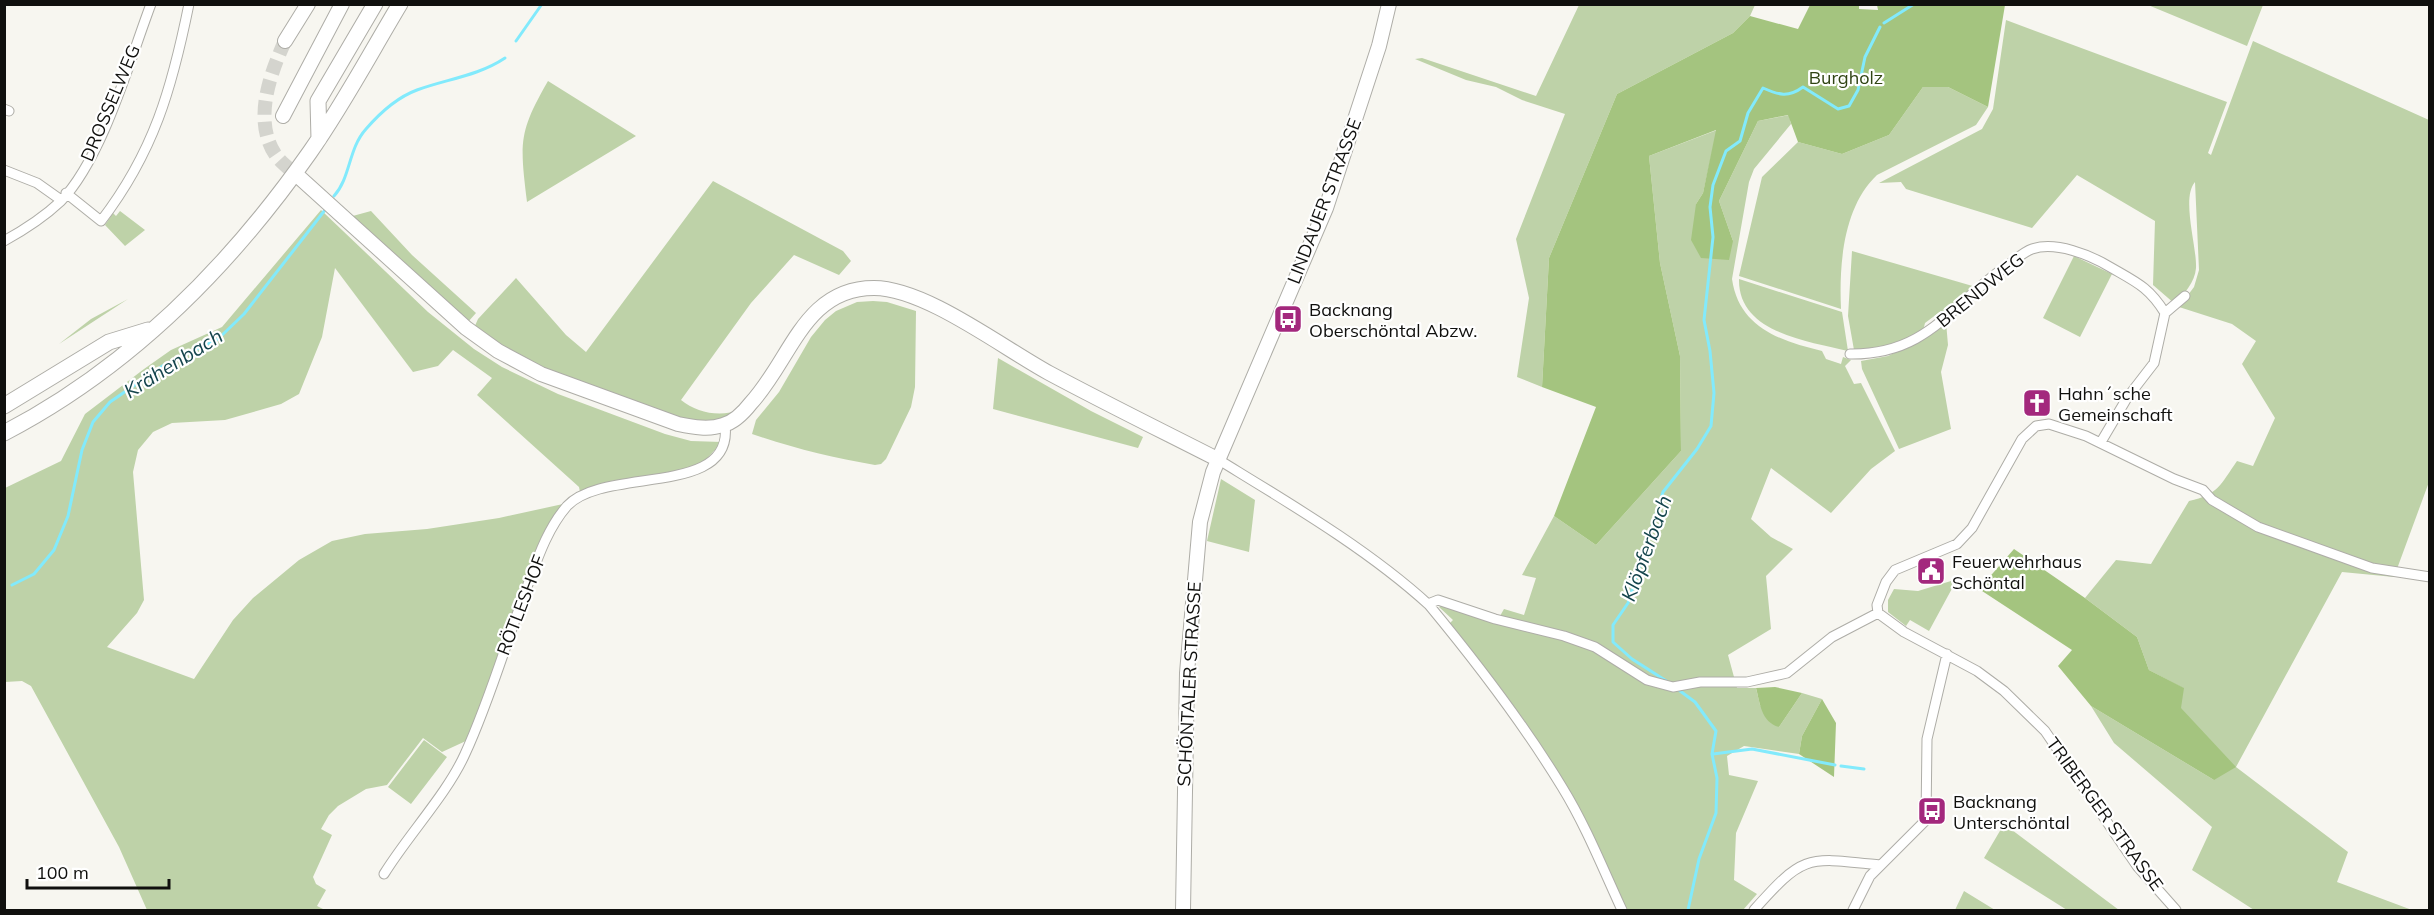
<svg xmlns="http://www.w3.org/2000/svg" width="2434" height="915" viewBox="0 0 2434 915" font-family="Mulish,sans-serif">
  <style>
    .green { fill: #bed2a8 }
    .forest { fill: #a4c47f }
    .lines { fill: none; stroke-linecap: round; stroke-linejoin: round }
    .stream { stroke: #82eafc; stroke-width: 3 }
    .secondary-tunnel { stroke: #d4d4ce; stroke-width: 14; stroke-dasharray: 14 7; stroke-linecap: butt }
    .street-casing { stroke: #aeada7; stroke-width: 11 }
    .secondary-casing { stroke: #aeada7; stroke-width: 16 }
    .primary-casing { stroke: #aeada7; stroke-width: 17 }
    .street { stroke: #fff; stroke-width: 9 }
    .secondary { stroke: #fff; stroke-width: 14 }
    .primary { stroke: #fff; stroke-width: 15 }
    .labels { text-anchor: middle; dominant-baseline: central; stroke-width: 4.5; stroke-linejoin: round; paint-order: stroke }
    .park-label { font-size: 18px; fill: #304413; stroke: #fff }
    .street-label { font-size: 18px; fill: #10100e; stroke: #fff }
    .poi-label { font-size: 18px; fill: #10100e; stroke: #fff; text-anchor: start }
    .water-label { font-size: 20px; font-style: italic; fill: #14444c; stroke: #fff }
  </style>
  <rect width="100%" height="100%" fill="#f7f6f0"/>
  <path class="green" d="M1579 5H1755L1750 16 1733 33 1617 94 1549 258 1542 387 1517 377 1529 298 1516 239 1565 114 1522 100 1496 87 1466 80 1415 59 1422 58 1536 96Z
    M2148 5H2263L2247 46Z
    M2006 20 2227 102 2208 153 2211 155 2253 41 2429 120V482L2394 577 2342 572 2236 767 2348 852 2337 882 2412 910H2254L2192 870 2212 827 2114 743 2091 706 2214 780 2180 708 2183 688 2149 670 2137 637 2085 598 2116 560 2151 564 2189 501C2218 495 2221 484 2237 461L2253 466 2275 418 2242 364 2256 341 2232 324 2179 307 2194 287 2199 270 2195 182C2181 198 2197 246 2196 268 2195 282 2184 294 2175 304L2153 285 2155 221 2077 175 2032 228 1906 189 1901 182 1879 183 1982 129 1993 109Z
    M548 81 636 136 527 202C520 143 518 133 548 81Z
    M1923 87H1948L1988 107 1976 125 1877 175C1843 207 1839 265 1841 309L1739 276 1762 177 1798 142 1842 154 1889 135Z
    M1789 115 1791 124 1754 169 1749 182 1732 279C1739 328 1781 341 1822 351L1826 359 1841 364 1843 357 1851 360 1845 366 1854 384 1861 383 1895 451 1871 469 1831 513 1771 468 1751 519 1771 537 1793 549 1766 576 1771 629 1728 655 1737 688H1756L1760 705 1779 727 1802 693 1822 699 1802 736 1799 754 1744 746 1727 756 1729 775 1758 781 1736 833 1734 880 1757 894 1743 910H1626L1544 753 1524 720 1449 624 1453 620 1439 607 1442 605 1496 623 1504 609 1524 615 1536 578 1522 575 1554 516 1596 545 1681 451 1680 356 1660 263 1649 156 1717 130 1703 193 1696 204 1733 241 1719 201 1758 121Z
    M713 181 843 251 851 261 839 275 794 255 751 303 681 400C697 413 722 418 740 409L721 422 688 423 520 359 474 328 478 319 516 278 566 335 586 352Z
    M321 210 428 312 474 349 502 367 558 394 665 434 691 441 722 442 703 463 693 469 611 481 580 492 579 487 477 395 492 378 453 350 438 366 413 372 335 268 322 337 299 394 281 404 225 420 172 423 153 432 138 450 133 472 144 600 137 613 107 647 194 679 233 620 253 598 299 560 332 541 365 534 427 529 499 518 563 504 524 584 468 740 442 752 423 738 387 785 366 789 338 806 329 815 321 829 332 835 313 877 316 884 326 890 317 906 325 910H147L119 847 31 686 22 681 5 682V488L61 461 85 414 144 369 171 350 222 327Z
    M120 211 145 230 125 246 105 225 113 213 116 216Z
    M371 211 412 255 476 313 468 322 349 217Z
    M1852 251 1976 287 1945 314 1941 311 1925 323 1923 331 1893 346 1854 350 1848 316Z
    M2074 256 2112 274 2080 337 2043 318Z
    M1739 279 1842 312 1848 351C1808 341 1738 333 1739 279Z
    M128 299 59 344 91 319Z
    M873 301 887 302 916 311 915 387 911 407 886 459 881 464 875 465C832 458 793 448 752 434L756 420 779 392 811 337 825 320 836 311 857 302Z
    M1946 322 1948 345 1941 372 1951 429 1899 449 1862 369 1861 361 1888 356 1926 337Z
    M998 358 1091 411 1143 437 1138 448 993 409Z
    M1221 479 1255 500 1249 552 1207 541Z
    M1951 581 1955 583 1929 631 1910 620 1906 626 1888 612V600L1894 589 1918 591Z
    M424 740 447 757 411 804 388 787Z
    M2004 824 2119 910H2067L1984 858Z
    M1964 891 1995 910H1955Z"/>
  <path class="forest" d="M1810 5H1859V9L1878 10 1877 5H2005L1988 107 1948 87H1923L1889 135 1842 154 1798 142 1788 115 1758 121 1719 201 1733 241 1729 260 1701 258 1691 240 1696 204 1703 193 1716 130 1649 156 1660 263 1680 356 1681 451 1596 545 1554 516 1596 407 1542 387 1549 258 1617 94 1733 33 1750 16 1798 29Z
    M2014 549 2085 598 2137 637 2149 670 2184 688 2181 708 2236 767 2214 780 2091 706 2058 666 2072 650 1979 589Z
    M1775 687 1802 693 1779 727C1761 722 1760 703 1756 688Z
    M1822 699 1836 723 1834 777 1799 754 1802 736Z"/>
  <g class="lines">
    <path class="stream" d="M1884 23 1914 4
      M516 41 542 4
      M334 196C351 177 348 149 366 129 379 114 398 97 417 90 447 79 478 76 505 58
      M12 585 34 574 54 550 68 516 82 450 93 422 110 402 164 365 218 339 244 314 325 210
      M1668 682 1632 659 1613 642V625L1628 603 1663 492 1697 449 1711 426 1714 393 1710 351 1704 320 1713 237 1710 207 1713 185 1726 151 1740 141 1748 113 1763 88C1779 95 1788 98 1803 87L1838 109 1849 106 1858 90 1865 57 1880 27
      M1676 688 1695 702 1716 731 1712 754 1717 778 1716 813 1699 859 1688 910
      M1713 754 1752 749 1835 765
      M1841 766 1864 769"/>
    <path class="secondary-tunnel" d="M285 41C270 74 253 120 275 154 281 163 291 170 299 177"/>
    <g class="street-casing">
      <path id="street" d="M4 109 9 111
        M4 170 37 183 61 200
        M66 193 101 221C154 152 172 88 189 4
        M4 241C24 230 44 217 61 201 103 157 129 62 151 4
        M1850 354C1927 355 1950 306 2005 267 2013 262 2023 252 2032 249 2056 241 2090 255 2110 267 2136 282 2149 287 2165 313
        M2101 442 2127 398 2154 363 2165 313 2185 296
        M1219 460C1289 503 1369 550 1429 605 1477 663 1523 723 1562 787 1586 826 1603 869 1622 910
        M1428 604 1438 600 1495 619 1564 636 1595 647 1647 680 1673 687 1700 682H1747L1787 673 1832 637 1878 613
        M384 874C408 835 447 794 465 754 490 700 506 642 527 587 537 560 547 529 567 506 604 466 734 498 725 425
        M1754 910C1804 854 1806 857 1880 865
        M1853 910 1870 876 1926 820 1927 739 1947 654
        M2176 910 2137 866 2045 731 2004 691 1977 671 1904 632 1878 613 1877 605 1886 582 1895 570 1957 544 1972 528 2022 439 2036 426 2049 424 2086 436 2174 479 2203 490 2212 500 2258 527 2372 568 2430 577"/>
    </g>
    <g class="secondary-casing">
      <path id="secondary" d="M285 41 308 4
        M283 116 342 4
        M299 177 466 328 498 351 541 374 678 424C693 427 709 430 723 425 735 422 744 412 751 403 791 360 804 288 874 288 925 288 1003 348 1049 373 1105 403 1162 431 1219 460
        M1183 910 1187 673 1200 522 1213 472 1326 208 1379 46 1389 4"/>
    </g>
    <g class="primary-casing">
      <path id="primary" d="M319 139 318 101 375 4
        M4 406 109 342 148 330
        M4 433C129 368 230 266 310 152 343 105 370 54 400 4"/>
    </g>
    <use href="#street" class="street"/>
    <use href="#secondary" class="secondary"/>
    <use href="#primary" class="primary"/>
  </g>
  <defs>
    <g id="bus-square" transform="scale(1.5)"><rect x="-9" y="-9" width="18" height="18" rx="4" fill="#a3287d" stroke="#fff"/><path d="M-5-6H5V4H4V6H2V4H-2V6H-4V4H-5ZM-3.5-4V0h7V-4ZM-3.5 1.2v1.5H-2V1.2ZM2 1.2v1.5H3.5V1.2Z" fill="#fff"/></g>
    <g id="church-square" transform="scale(1.5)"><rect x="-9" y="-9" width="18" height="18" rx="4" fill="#a3287d" stroke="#fff"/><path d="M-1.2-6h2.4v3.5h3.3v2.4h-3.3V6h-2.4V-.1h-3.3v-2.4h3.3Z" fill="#fff"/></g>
    <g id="civic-square" transform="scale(1.5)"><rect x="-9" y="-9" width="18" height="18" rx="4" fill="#a3287d" stroke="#fff"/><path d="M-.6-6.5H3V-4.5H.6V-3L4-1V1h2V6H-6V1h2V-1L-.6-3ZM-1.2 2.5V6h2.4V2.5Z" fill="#fff"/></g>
  </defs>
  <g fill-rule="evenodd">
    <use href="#bus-square" x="1288" y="319"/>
    <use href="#church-square" x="2037" y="403"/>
    <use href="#civic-square" x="1931" y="571"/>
    <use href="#bus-square" x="1932" y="811"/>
  </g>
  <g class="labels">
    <g class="park-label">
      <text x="1846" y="77">Burgholz</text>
    </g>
    <g class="street-label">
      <text transform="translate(110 103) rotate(-67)">DROSSELWEG</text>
      <text transform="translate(1324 201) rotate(-69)">LINDAUER STRASSE</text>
      <text transform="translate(1980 290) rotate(-39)">BRENDWEG</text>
      <text transform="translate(521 605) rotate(-69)">RÖTLESHOF</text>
      <text transform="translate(1189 684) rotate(-87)">SCHÖNTALER STRASSE</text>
      <text transform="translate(2105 814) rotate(54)">TRIBERGER STRASSE</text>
    </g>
    <g class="poi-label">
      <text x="1309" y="309">Backnang<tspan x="1309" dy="21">Oberschöntal Abzw.</tspan></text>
      <text x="2058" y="393">Hahn´sche<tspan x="2058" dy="21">Gemeinschaft</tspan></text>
      <text x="1952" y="561">Feuerwehrhaus<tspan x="1952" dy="21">Schöntal</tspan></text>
      <text x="1953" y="801">Backnang<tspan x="1953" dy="21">Unterschöntal</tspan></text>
    </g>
    <g class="water-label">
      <text transform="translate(173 363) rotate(-32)">Krähenbach</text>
      <text transform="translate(1646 548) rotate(-70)">Klöpferbach</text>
    </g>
  </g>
  <rect width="2434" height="915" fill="none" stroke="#10100e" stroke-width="12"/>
  <path d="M27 879v9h142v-9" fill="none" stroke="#10100e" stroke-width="3"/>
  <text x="36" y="879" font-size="18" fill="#10100e" stroke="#ffffff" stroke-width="4.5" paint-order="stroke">100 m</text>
</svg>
